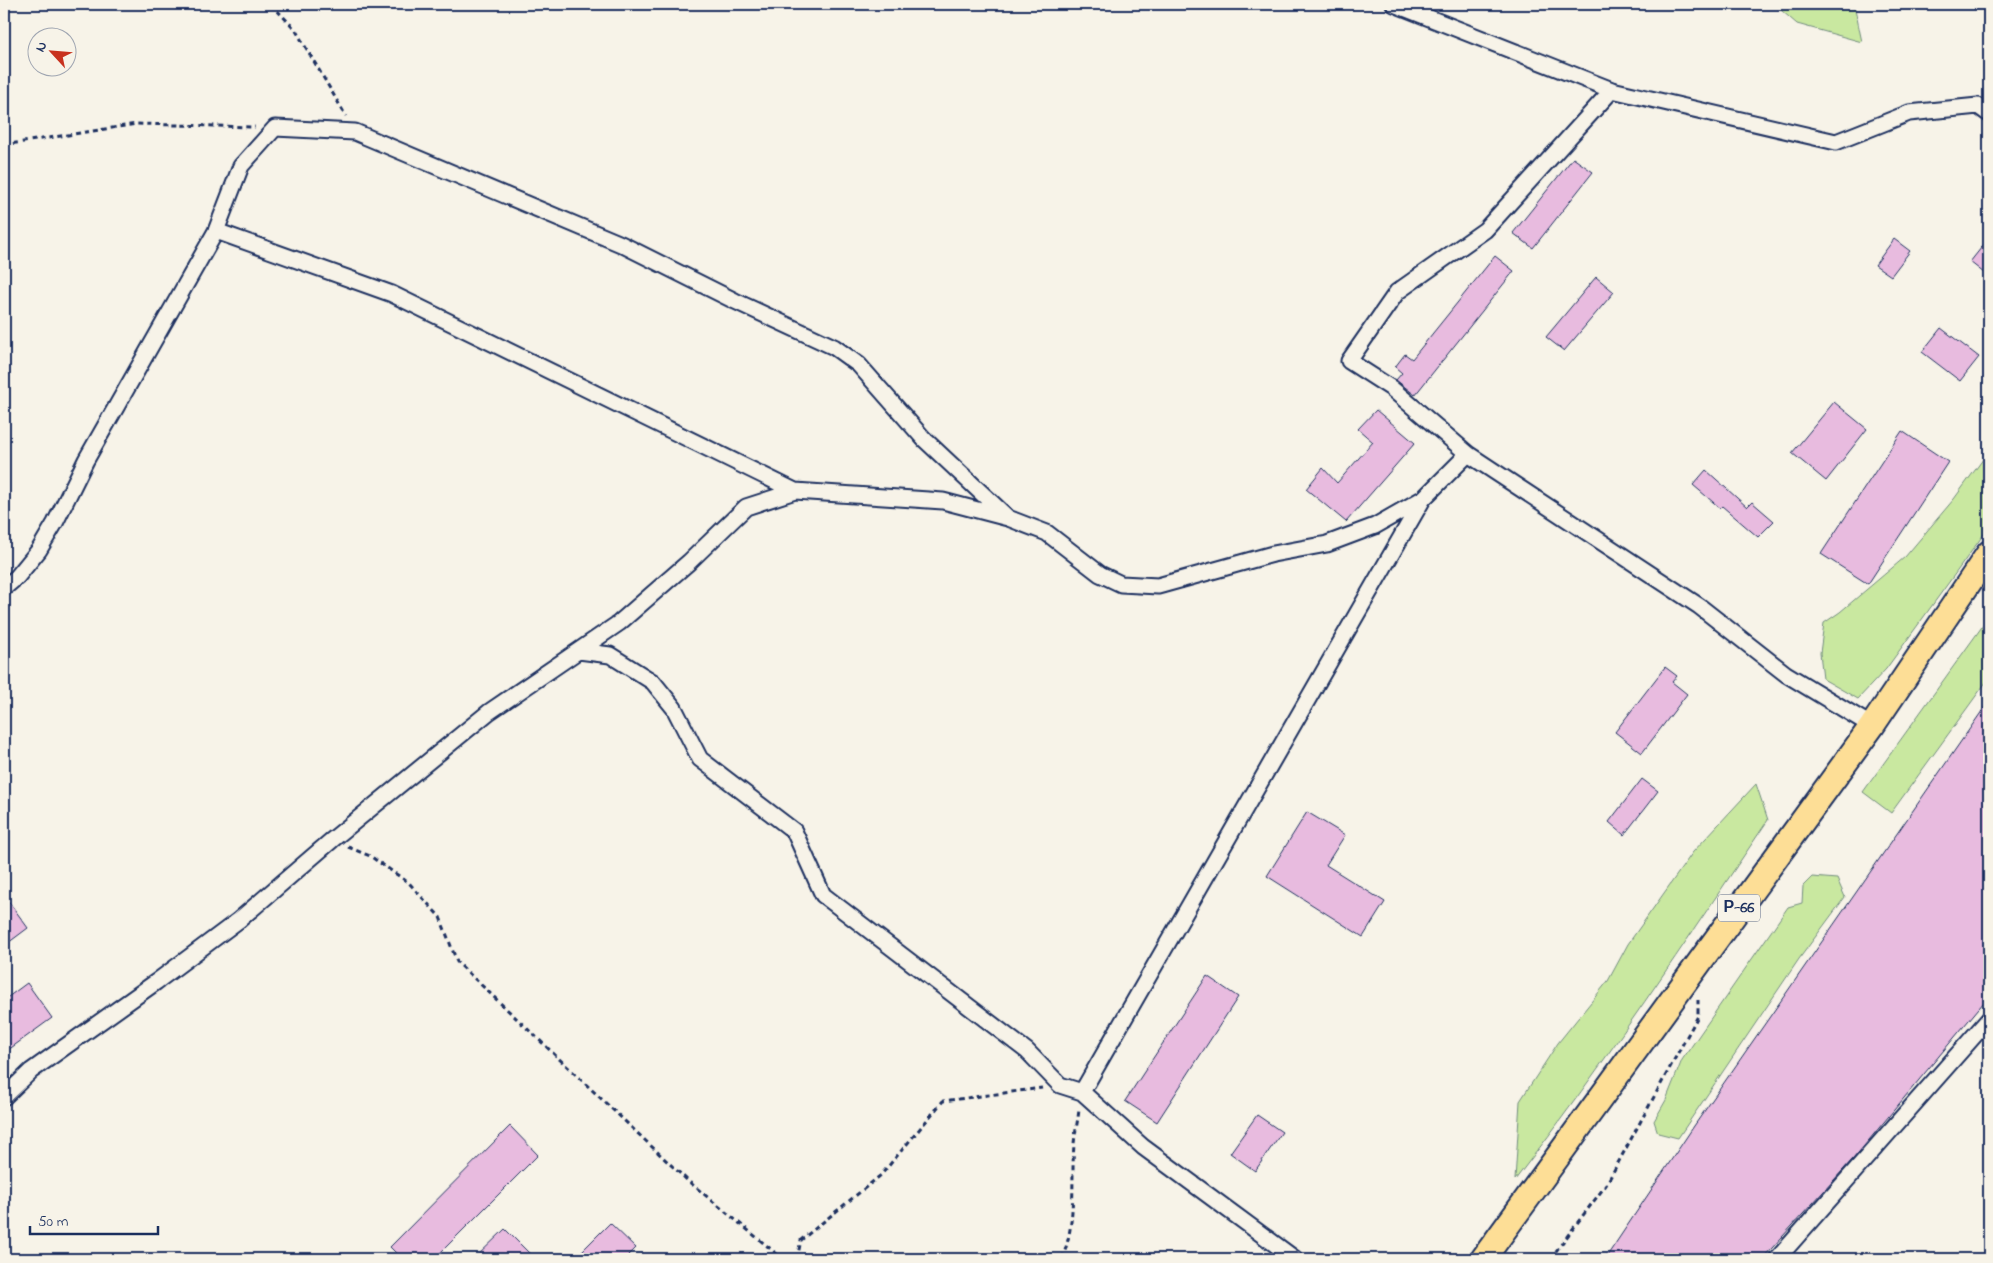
<svg xmlns="http://www.w3.org/2000/svg" width="1993" height="1263" viewBox="0 0 1993 1263" font-family="'Indie Flower',sans-serif">
  <style>
    .green { fill: #c9e8a0; stroke: #728c7f }
    .building { fill: #e8bbdf; stroke: #1b2f5e }
    .lines { fill: none; stroke-linecap: round; stroke-linejoin: round }
    .minor-casing { stroke: #1b2f5e; stroke-width: 19 }
    .primary-casing { stroke: #1b2f5e; stroke-width: 28 }
    .path { stroke: #1b2f5e; stroke-width: 3; stroke-dasharray: 5 4; stroke-linecap: butt }
    .minor { stroke: #f7f3e8; stroke-width: 15 }
    .primary { stroke: #fdde96; stroke-width: 24 }
    .labels { text-anchor: middle; dominant-baseline: central; stroke-width: 4; stroke-linejoin: round; paint-order: stroke }
    .shield { fill: #f7f3e8; stroke: #5d6a87; stroke-width: 1 }
    .shield-label { font-size: 16px; font-weight: bold; fill: #1b2f5e }
  </style>
  <rect width="100%" height="100%" fill="#f7f3e8"/>
  <filter id="ink" filterUnits="userSpaceOnUse"><feTurbulence type="fractalNoise" baseFrequency=".02" numOctaves="2"/><feDisplacementMap in="SourceGraphic" scale="10" xChannelSelector="R" yChannelSelector="G"/><feConvolveMatrix kernelMatrix="1 2 1 2 8 2 1 2 1" color-interpolation-filters="sRGB"/></filter>
  <g filter="url(#ink)">
    <path class="green" d="M1774 4H1854L1862 42 1797 24Z
      M1989 451V527L1886 669 1858 699 1823 679 1820 653 1824 623 1840 612 1905 557 1954 499Z
      M1989 617V678L1891 813 1863 792Z
      M1756 784 1768 820C1686 941 1605 1064 1515 1180L1520 1101 1558 1043 1608 981 1628 944 1693 852Z
      M1812 877 1837 879 1845 897 1799 959 1678 1138 1658 1133 1654 1121 1666 1100 1682 1060 1788 907 1802 903 1803 886Z"/>
    <path class="building" d="M1573 158 1593 172 1533 248 1513 233Z
      M1989 238V277L1970 262Z
      M1894 239 1910 251 1891 276 1875 265Z
      M1495 256 1514 271 1415 395 1396 380 1402 373 1395 367 1405 354 1412 359Z
      M1596 277 1614 292 1564 351 1546 337Z
      M1941 328 1979 357 1960 381 1922 352Z
      M1834 402 1867 429 1826 481 1792 453Z
      M1376 410 1415 443 1346 522 1306 489 1323 468 1337 483 1373 442 1358 429Z
      M1902 431 1948 462 1868 584 1821 554Z
      M1706 470 1747 507 1752 502 1774 521 1758 537 1722 506 1720 508 1693 485Z
      M1665 667 1677 676 1672 682 1687 694 1642 753 1615 732Z
      M1989 701V996L1854 1158 1762 1259H1605L1694 1126Z
      M1642 779 1658 791 1624 835 1609 822Z
      M1307 812 1345 835 1326 865 1385 902 1363 937 1267 876Z
      M4 895 28 928 4 946Z
      M1207 976 1238 997 1157 1122 1125 1101Z
      M27 983 52 1018 4 1053V1000Z
      M1257 1115 1282 1132 1255 1171 1230 1153Z
      M510 1126 538 1155 434 1259H402L390 1247Z
      M610 1223 636 1248 625 1259H574Z
      M505 1229 535 1259H474Z"/>
    <g class="lines">
      <g class="minor-casing">
        <path id="minor" d="M1394 4 1612 90 1836 142 1909 113 1978 106 1989 114
          M1612 90 1485 230 1397 292 1349 361 1391 388 1468 454 1699 606 1786 674 1872 726
          M216 231 392 294 795 491
          M4 588 17 577 39 550 55 523 86 460 216 231 241 166 275 128 355 132 621 244 735 301 834 347 859 365 924 439 1007 517
          M579 651 610 655 653 682 674 708 700 759 794 831 823 895 1027 1051 1060 1085 1082 1092 1143 1147 1295 1259
          M1082 1092 1423 499
          M4 1097 31 1071 156 982 239 920 332 840 489 712 619 623 689 562 746 507 795 491 943 501 1008 518 1047 533 1100 574 1121 584 1158 586 1273 554 1327 544 1375 526 1424 498 1468 454
          M1777 1259 1989 1019"/>
      </g>
      <g class="primary-casing">
        <path id="primary" d="M1483 1259 1872 726 1989 553"/>
      </g>
      <path class="path" d="M271 4 295 29 346 116
        M4 145 137 124 255 127
        M348 847 370 856 409 883 440 917 457 962 688 1181 783 1259
        M797 1259 801 1240 881 1175 943 1101 1042 1088
        M1062 1259C1077 1221 1071 1183 1074 1144 1075 1132 1078 1121 1079 1109
        M1550 1259 1606 1185 1698 1016V1000"/>
      <use href="#minor" class="minor"/>
      <use href="#primary" class="primary"/>
    </g>
  </g>
  <g class="labels">
    <rect class="shield" x="1718" y="894.5" width="42" height="27" rx="4"/>
    <g class="shield-label">
      <text x="1739" y="908">Р-66</text>
    </g>
  </g>
  <rect width="1993" height="1263" fill="none" stroke="#f7f3e8" stroke-width="20"/>
  <rect x="10" y="10" width="1973" height="1243" fill="none" stroke="#1b2f5e" stroke-width="2" filter="url(#ink)"/>
  <g transform="translate(52 52) rotate(296)"><circle r="24" fill="#f7f3e8" stroke="#9fa5b1"/>
  <path d="M0-4L9 19L0 12L-9 19Z" fill="#c8321e"/>
  <text y="-8" font-size="14" font-weight="bold" text-anchor="middle" fill="#1b2f5e">N</text>
  </g>
  <path d="M30 1226v8h128v-8" fill="none" stroke="#1b2f5e" stroke-width="2.5"/>
  <text x="38" y="1226" font-size="15" fill="#1b2f5e" stroke="#f7f3e8" stroke-width="4" paint-order="stroke">50 m</text>
</svg>
